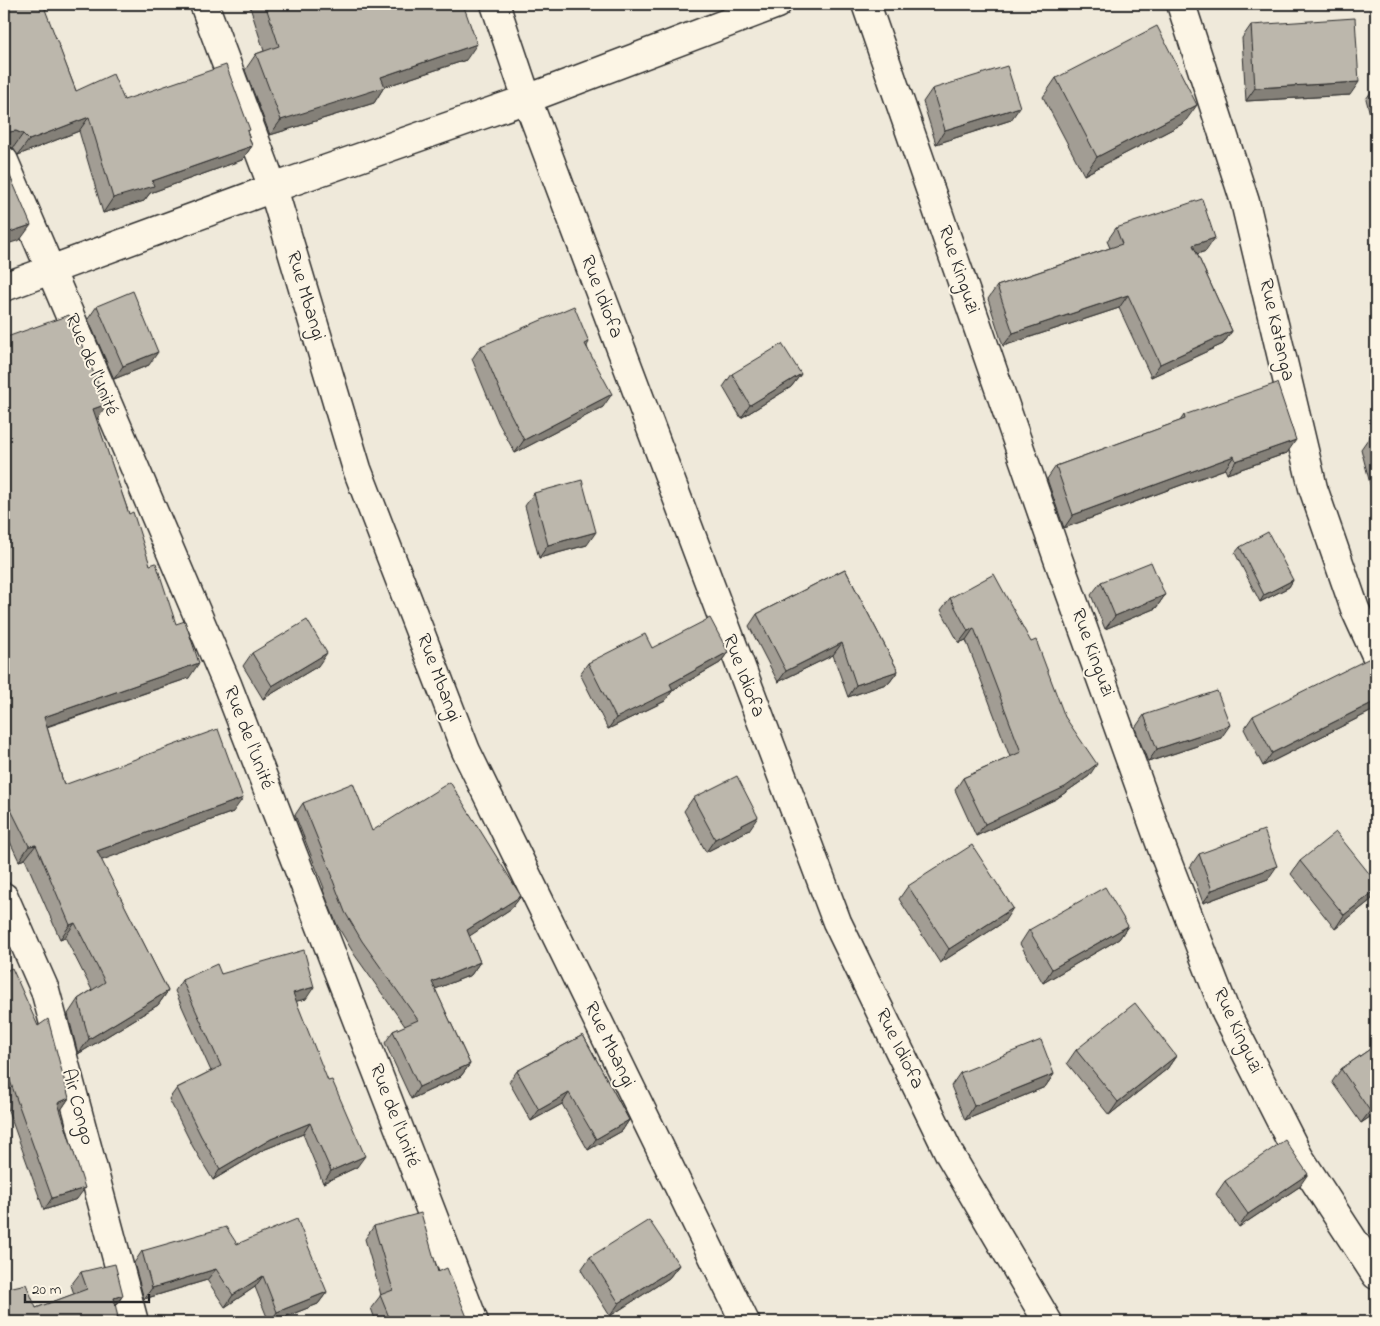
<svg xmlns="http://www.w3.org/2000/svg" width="1380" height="1326" viewBox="0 0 1380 1326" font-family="'Indie Flower',sans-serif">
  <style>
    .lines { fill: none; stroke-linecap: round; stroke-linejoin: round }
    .minor-casing { stroke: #2b2b2b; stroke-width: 31 }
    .minor { stroke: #fcf5e5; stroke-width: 28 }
    .wall { fill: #a29d94; stroke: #2b2b2b }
    .shaded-wall { fill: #848078; stroke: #2b2b2b }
    .building { fill: #bcb7ac; stroke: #2b2b2b }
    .labels { text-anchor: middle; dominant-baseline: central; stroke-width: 4; stroke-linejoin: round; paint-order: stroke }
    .street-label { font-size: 20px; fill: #2b2b2b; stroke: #fcf5e5 }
  </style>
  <rect width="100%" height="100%" fill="#efe9da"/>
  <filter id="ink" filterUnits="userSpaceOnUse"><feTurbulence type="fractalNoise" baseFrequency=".02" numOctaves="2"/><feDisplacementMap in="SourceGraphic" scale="10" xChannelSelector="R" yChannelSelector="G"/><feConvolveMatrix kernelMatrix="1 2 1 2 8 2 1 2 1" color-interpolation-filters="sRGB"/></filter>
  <g filter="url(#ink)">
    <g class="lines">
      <g class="minor-casing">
        <path id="minor" d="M204 4 273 188 357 469 466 751 745 1322
          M495 4 527 99 837 922 950 1155 1048 1322
          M866 4 1057 556 1163 851 1226 1013 1299 1157 1376 1275
          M1181 4 1245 202 1313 488 1355 609 1376 655
          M4 161 227 684 474 1322
          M4 287 273 188 527 99 777 4
          M4 897 45 990 134 1322"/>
      </g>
      <use href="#minor" class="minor"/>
    </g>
    <path class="wall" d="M4 4H50L45 11 76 91 124 100 248 134 252 146 242 160 150 193 144 201 103 213 79 131 18 155 13 148 5 145 4 146Z
      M249 4H339L466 60 384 87 374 103 270 135 245 70 256 54 264 51Z
      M1251 25 1350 95 1246 101 1242 38Z
      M1056 78 1184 123 1084 175 1043 97Z
      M932 89 1011 120 936 144 923 102Z
      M1376 91V137L1366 99 1371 92Z
      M1116 228 1206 251 1197 254 1232 331 1223 344 1151 377 1119 308 1003 346 988 299 997 286 1110 248 1107 241Z
      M97 306 149 365 114 379 88 319Z
      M4 338 97 419H96L129 514 150 565 189 678 47 727 64 785 233 812 101 860 168 991 158 1005 78 1054 68 1014 78 999 92 990 65 937 60 939 25 859 19 861 4 829Z
      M589 342 587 346 603 407 515 453 498 422 472 359 481 346Z
      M732 374H801L791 387 741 418 723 387Z
      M1184 415 1287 453 1227 474 1225 469 1064 528 1047 479 1056 466 1180 421Z
      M1376 434V494L1373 495 1361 449 1370 436Z
      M534 493 587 545 539 558 525 506Z
      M1240 547 1293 580 1289 587 1260 602 1235 553Z
      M845 569 898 671 889 683 848 697 833 655 778 682 749 626 757 614Z
      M1101 582 1165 595 1156 608 1105 629 1091 595Z
      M950 598 1065 717 1089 776 1056 799 976 836 955 790 963 778 1010 757 966 640 959 643 941 610Z
      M652 648 728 652 720 663 673 690 665 701 608 729 580 674 588 663Z
      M252 653 318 666 263 699 243 666Z
      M1376 709 1263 766 1244 729 1253 716Z
      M1144 715 1221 738 1148 762 1135 728Z
      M693 798 749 830 706 852 684 811Z
      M303 803 372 831 521 896 512 908 469 936 480 962 471 975 435 989 470 1064 461 1076 411 1099 385 1043 393 1031 405 1026 354 954 337 925 323 890 324 888 295 815Z
      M1199 854 1268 879 1203 903 1190 867Z
      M1300 861 1376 882V892L1371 900 1335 929 1291 874Z
      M908 886 1004 922 940 963 899 899Z
      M1128 926 1119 939 1043 983 1020 944 1029 930Z
      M4 972 69 1098 60 1111 77 1199 44 1210 4 1099Z
      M221 974 306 999 296 1001 357 1167 323 1183 303 1134 263 1150 213 1180 193 1147 169 1099 177 1088 211 1071 175 991 182 980Z
      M583 1035 629 1120 622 1131 588 1150 562 1104 531 1121 509 1082 517 1071Z
      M1376 1045V1126L1370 1117 1361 1123 1332 1082 1341 1069Z
      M1076 1050 1176 1056 1167 1069 1109 1115 1067 1063Z
      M960 1073 1054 1074 1045 1087 965 1120 951 1086Z
      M1225 1181 1299 1187 1239 1227 1216 1194Z
      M374 1226 438 1272 469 1322H376L371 1308 381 1295 365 1239Z
      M237 1244 327 1292 318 1304 272 1322H269L255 1287 225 1307 207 1280 144 1299 134 1263 142 1251Z
      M590 1257 679 1265 669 1278 610 1316 581 1270Z
      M81 1272 123 1295 116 1306 36 1308 74 1294 71 1285Z"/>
    <path class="shaded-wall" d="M41 4H50L45 11Z
      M477 44 466 60 384 87 374 103 270 135 281 120 381 77Z
      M1359 82 1350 95 1246 101 1255 88Z
      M1197 105 1184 123 1084 175 1097 157Z
      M1020 107 1011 120 936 144 945 130Z
      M89 117 79 131 18 155 29 140Z
      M16 131 23 134 13 148 5 145 4 146V136L9 132Z
      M252 146 242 160 150 193 144 201 103 213 113 198 152 181Z
      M31 225 20 240 4 245V234Z
      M1215 238 1206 251 1184 258 1193 245Z
      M1128 295 1119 308 1003 346 1013 333Z
      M1232 331 1223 344 1151 377 1160 364Z
      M158 352 149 365 114 379 123 366Z
      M801 374 791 387 741 418 750 405Z
      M612 394 603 407 515 453 524 440Z
      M107 404 97 419 83 424 93 409Z
      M1296 440 1287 453 1227 474 1236 461Z
      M1234 456 1225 469 1064 528 1073 515Z
      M596 532 587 545 539 558 548 545Z
      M1293 580 1289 587 1260 602 1264 595Z
      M1165 595 1156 608 1105 629 1115 616Z
      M974 628 966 640 959 643 968 631Z
      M842 643 833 655 778 682 786 671Z
      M728 652 720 663 669 692 673 690 665 701 608 729 616 718 670 684Z
      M327 653 318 666 263 699 272 686Z
      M199 663 189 678 33 731 44 717Z
      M898 671 889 683 848 697 856 685Z
      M1376 701V709L1263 766 1272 753Z
      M1230 725 1221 738 1148 762 1157 749Z
      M1097 764 1089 776 1056 799 976 836 985 824Z
      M243 798 233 812 86 866 97 851Z
      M8 804 4 810V805Z
      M758 817 749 830 706 852 715 839Z
      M36 845 25 859 19 861 29 846Z
      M1277 866 1268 879 1203 903 1212 890Z
      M1376 890V892L1371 900 1335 929 1344 915Z
      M521 896 512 908 459 943 467 930Z
      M1013 908 1004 922 940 963 949 949Z
      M75 923 65 937 60 939 70 925Z
      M1128 926 1119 939 1043 983 1052 969Z
      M480 962 471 975 423 994 432 982Z
      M314 987 306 999 285 1004 293 993Z
      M168 991 158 1005 78 1054 89 1039Z
      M1176 1056 1167 1069 1109 1115 1118 1102Z
      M470 1064 461 1076 411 1099 419 1087Z
      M1054 1074 1045 1087 965 1120 974 1106Z
      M569 1093 562 1104 531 1121 539 1110Z
      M69 1098 61 1110 49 1115 58 1103Z
      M1376 1106V1108L1370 1117 1361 1123 1370 1111Z
      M629 1120 622 1131 588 1150 596 1139Z
      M310 1123 303 1134 263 1150 213 1180 220 1169 271 1139Z
      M365 1156 357 1167 323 1183 331 1171Z
      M1308 1174 1299 1187 1239 1227 1248 1214Z
      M85 1188 77 1199 44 1210 52 1198Z
      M679 1265 669 1278 610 1316 619 1303Z
      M216 1269 207 1280 144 1299 152 1288Z
      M263 1276 255 1287 225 1307 233 1295Z
      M327 1292 318 1304 272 1322H270L277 1312Z
      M123 1295 114 1308V1298Z
      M118 1318 115 1322H101Z"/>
    <path class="building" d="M4 4H43L76 91 113 74 124 100 226 65 250 130 247 131 252 146 152 181 154 186 113 198 89 117 29 140 23 134 16 131 9 132 4 136V117L10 114 4 98Z
      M265 4H463L477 44 381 77 385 87 281 120 256 54 279 46Z
      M1355 18 1359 82 1255 88 1251 25Z
      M1157 26 1197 105 1097 157 1056 78Z
      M1007 66 1020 107 945 130 932 89Z
      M1376 91V113L1371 92Z
      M4 162 31 225 4 234Z
      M1202 199 1215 238 1193 245 1232 331 1160 364 1128 295 1013 333 997 286 1122 244 1116 228Z
      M133 291 158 352 123 366 97 306Z
      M574 306 589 342 585 344 612 394 524 440 508 409 481 346Z
      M69 315 107 404 93 409 129 514 133 512 150 565 156 563 176 624 185 621 199 663 44 717 64 785 218 729 243 798 97 851 168 991 89 1039 78 999 105 982 75 923 70 925 36 845 29 846 8 804 4 805V338Z
      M782 344 801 374 750 405 732 374Z
      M1277 383 1296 440 1236 461 1234 456 1073 515 1056 466 1185 419 1184 415Z
      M1376 434V459L1370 436Z
      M582 480 596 532 548 545 534 493Z
      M1268 532 1293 580 1264 595 1240 547Z
      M1151 562 1165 595 1115 616 1101 582Z
      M845 569 898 671 856 685 842 643 786 671 757 614Z
      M994 574 1031 642 1036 640 1065 717 1097 764 1065 787 985 824 963 778 1021 752 974 628 968 631 950 598Z
      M710 618 728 652 670 684 673 690 616 718 588 663 645 634 652 648Z
      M307 620 327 653 272 686 252 653Z
      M1376 655V701L1272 753 1253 716Z
      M1217 691 1230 725 1157 749 1144 715Z
      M737 776 758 817 715 839 693 798Z
      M450 782 521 896 467 930 480 962 432 982 470 1064 419 1087 393 1031 418 1020 362 941 345 912 332 878 333 877 303 803 353 783 372 831Z
      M1264 830 1277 866 1212 890 1199 854Z
      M1336 832 1376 882V890L1344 915 1300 861Z
      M972 845 1013 908 949 949 908 886Z
      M1105 887 1128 926 1052 969 1029 930Z
      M304 950 314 987 293 993 328 1081 332 1080 365 1156 331 1171 310 1123 271 1139 220 1169 201 1136 177 1088 221 1066 182 980 217 964 221 974Z
      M12 968 38 1026 48 1019 69 1098 58 1103 85 1188 52 1198 4 1064V972Z
      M1135 1003 1176 1056 1118 1102 1076 1050Z
      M583 1035 629 1120 596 1139 569 1093 539 1110 517 1071Z
      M1041 1040 1054 1074 974 1106 960 1073Z
      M1376 1045V1106L1370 1111 1341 1069Z
      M1285 1140 1308 1174 1248 1214 1225 1181Z
      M421 1213 438 1272 447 1268 469 1322H391L380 1295 393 1290 374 1226Z
      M297 1219 327 1292 277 1312 263 1276 233 1295 216 1269 152 1288 142 1251 226 1227 237 1244Z
      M649 1220 679 1265 619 1303 590 1257Z
      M115 1264 123 1295 114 1298 118 1318 101 1322H4V1289L26 1284 36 1308 87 1289 81 1272Z"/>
  </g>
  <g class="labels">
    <g class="street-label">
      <text transform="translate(958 270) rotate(71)">Rue Kinguzi</text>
      <text transform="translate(305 296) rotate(73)">Rue Mbangi</text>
      <text transform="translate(601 297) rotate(69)">Rue Idiofa</text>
      <text transform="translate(1276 330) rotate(77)">Rue Katanga</text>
      <text transform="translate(91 365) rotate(67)">Rue de l'Unité</text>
      <text transform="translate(1092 653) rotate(70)">Rue Kinguzi</text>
      <text transform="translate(743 676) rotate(69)">Rue Idiofa</text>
      <text transform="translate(438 678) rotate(69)">Rue Mbangi</text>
      <text transform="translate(248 738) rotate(69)">Rue de l'Unité</text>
      <text transform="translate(1237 1031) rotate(65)">Rue Kinguzi</text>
      <text transform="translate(609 1045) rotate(64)">Rue Mbangi</text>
      <text transform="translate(899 1049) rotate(64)">Rue Idiofa</text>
      <text transform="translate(77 1107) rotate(75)">Air Congo</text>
      <text transform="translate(394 1116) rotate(69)">Rue de l'Unité</text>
    </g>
  </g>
  <rect width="1380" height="1326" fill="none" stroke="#fcf5e5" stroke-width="20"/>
  <rect x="10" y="10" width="1360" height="1306" fill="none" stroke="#2b2b2b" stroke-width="2" filter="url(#ink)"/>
  <path d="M25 1294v8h124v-8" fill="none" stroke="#2b2b2b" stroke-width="2.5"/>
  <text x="32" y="1294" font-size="15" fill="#2b2b2b" stroke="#fcf5e5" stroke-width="4" paint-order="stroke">20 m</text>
</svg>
